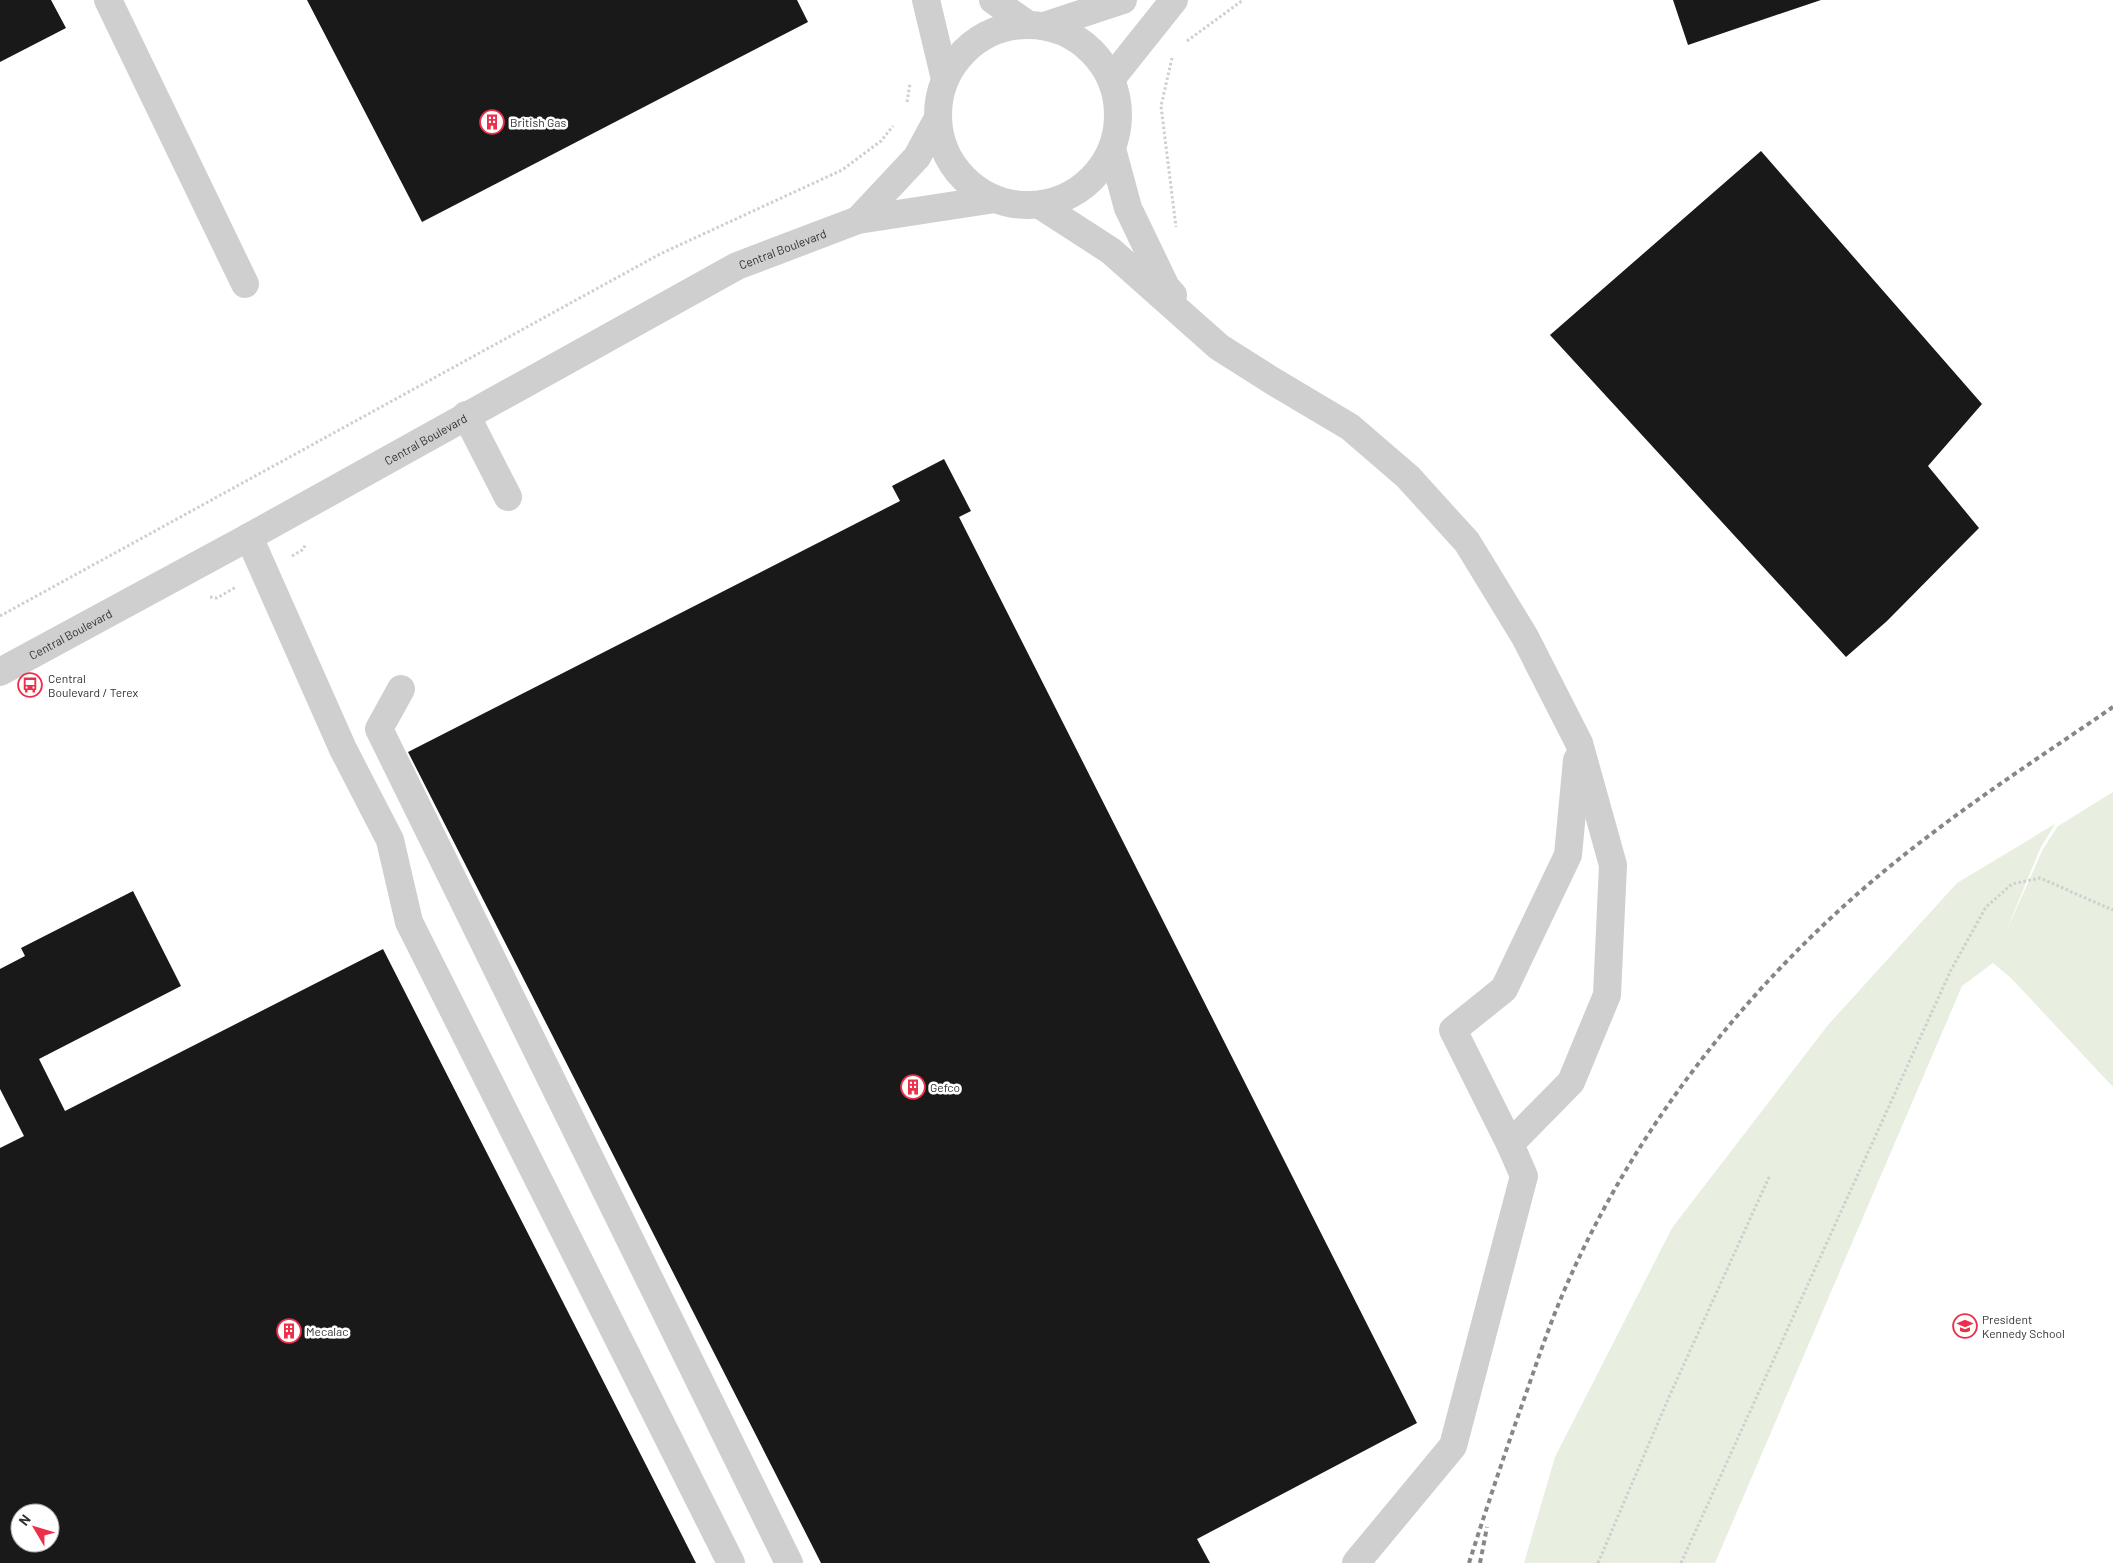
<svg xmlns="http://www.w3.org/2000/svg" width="2113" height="1563" viewBox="0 0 2113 1563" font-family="Barlow,sans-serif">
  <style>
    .green { fill: #e8eee0 }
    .building { fill: #191919; fill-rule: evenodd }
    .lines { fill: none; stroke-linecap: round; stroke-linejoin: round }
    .path { stroke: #cfcfcf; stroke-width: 3; stroke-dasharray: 2.5 2.5; stroke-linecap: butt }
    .minor { stroke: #cfcfcf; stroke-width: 28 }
    .rail { stroke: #878787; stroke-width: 4; stroke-dasharray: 5 4; stroke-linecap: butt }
    .labels { text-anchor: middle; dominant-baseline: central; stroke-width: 5; stroke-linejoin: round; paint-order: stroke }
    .poi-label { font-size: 12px; fill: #323232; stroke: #fff; text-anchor: start }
    .street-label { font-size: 12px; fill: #323232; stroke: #fff }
  </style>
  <rect width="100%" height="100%" fill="#fff"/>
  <path class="green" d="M2113 792V1087L2011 978 1993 963 1962 986 1715 1563H1524L1555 1457 1672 1228 1828 1025 1957 883 2055 824 2040 849 2005 934 2043 849 2058 826Z"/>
  <path class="building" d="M0 0H51L66 28 0 62Z
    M307 0H797L808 22 422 222Z
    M1673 0H1821L1688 45Z
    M1761 151 1982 404 1928 466 1979 528 1887 621 1846 657 1550 335Z
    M944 459 971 511 959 517 1417 1423 1197 1539 1210 1563H821L408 752 900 501 892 486Z
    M133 891 181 986 39 1059 65 1111 383 949 696 1563H0V1148L24 1136 0 1089V969L25 956 21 948ZM20 1513H50V1543H20Z"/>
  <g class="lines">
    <path class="path" d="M1187 41 1243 0
      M1172 58 1161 106 1176 227
      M907 102 910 84
      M292 556 304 549 305 544
      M210 597 217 598 236 587
      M0 616 660 254 842 170 881 141 893 126
      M1598 1563 1669 1397 1770 1175
      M1681 1563 1951 970 1986 907 2012 884 2040 878 2113 910"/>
    <g class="minor">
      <path d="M108 0 245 284"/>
      <path d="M926 0 945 79"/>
      <path d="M993 0 1027 24"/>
      <circle cx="1028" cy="115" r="90"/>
      <path d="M1044 26 1123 0"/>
      <path d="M1111 79 1174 0"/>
      <path d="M1112 149 1128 208 1166 287 1173 295"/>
      <path d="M1040 205 1111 251 1219 347 1271 380 1350 427 1408 477 1467 542 1525 637 1579 743 1613 865 1607 995 1571 1082 1510 1144"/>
      <path d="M858 220 917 157 937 120"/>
      <path d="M466 415 508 497"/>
      <path d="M249 537 343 749 390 840 409 922 731 1563"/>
      <path id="s1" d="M0 672 249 537 737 266 858 220 995 199"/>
      <path d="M401 689 379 729 789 1563"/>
      <path d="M1356 1563 1453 1446 1524 1176 1510 1144 1453 1030 1504 989 1568 855 1577 760"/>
    </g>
    <path class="rail" d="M1469 1563C1488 1503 1508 1444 1529 1385 1540 1353 1551 1321 1564 1291 1640 1114 1770 957 1922 841 1984 793 2049 751 2113 707
      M1480 1563 1487 1527"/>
  </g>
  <defs>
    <g id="building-ring" transform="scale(1.25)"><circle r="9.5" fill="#fff" stroke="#ec3049" stroke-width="1.5"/><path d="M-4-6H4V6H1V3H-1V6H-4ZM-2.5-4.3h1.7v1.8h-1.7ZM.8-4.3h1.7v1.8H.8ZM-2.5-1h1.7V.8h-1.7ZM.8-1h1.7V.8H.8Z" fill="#ec3049"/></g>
    <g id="bus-ring" transform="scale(1.25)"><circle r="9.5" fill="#fff" stroke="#ec3049" stroke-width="1.5"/><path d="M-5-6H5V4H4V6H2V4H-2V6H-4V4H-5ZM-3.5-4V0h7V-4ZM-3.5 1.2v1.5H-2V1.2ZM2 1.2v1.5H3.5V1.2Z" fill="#ec3049"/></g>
    <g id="school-ring" transform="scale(1.25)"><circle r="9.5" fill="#fff" stroke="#ec3049" stroke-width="1.5"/><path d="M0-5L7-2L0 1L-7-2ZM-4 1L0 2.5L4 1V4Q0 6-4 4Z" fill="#ec3049"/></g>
  </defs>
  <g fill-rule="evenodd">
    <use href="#building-ring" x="492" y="122"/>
    <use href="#bus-ring" x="30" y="685"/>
    <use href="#building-ring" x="913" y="1087"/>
    <use href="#school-ring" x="1965" y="1326"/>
    <use href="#building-ring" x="289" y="1331"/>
  </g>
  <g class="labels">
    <g class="poi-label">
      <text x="510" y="122">British Gas</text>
      <text x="48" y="678">Central<tspan x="48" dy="14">Boulevard / Terex</tspan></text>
      <text x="930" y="1087">Gefco</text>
      <text x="1982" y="1319">President<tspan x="1982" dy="14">Kennedy School</tspan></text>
      <text x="306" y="1331">Mecalac</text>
    </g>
    <g class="street-label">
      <text stroke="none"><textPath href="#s1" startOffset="890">Central Boulevard</textPath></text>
      <text stroke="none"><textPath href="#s1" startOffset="485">Central Boulevard</textPath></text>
      <text stroke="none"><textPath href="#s1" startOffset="80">Central Boulevard</textPath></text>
    </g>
  </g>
  <g transform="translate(35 1528) rotate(308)"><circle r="24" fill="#ffffff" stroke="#adadad"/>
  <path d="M0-4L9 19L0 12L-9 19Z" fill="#ec3049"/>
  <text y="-8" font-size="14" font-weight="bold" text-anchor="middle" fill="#323232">N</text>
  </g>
</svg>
